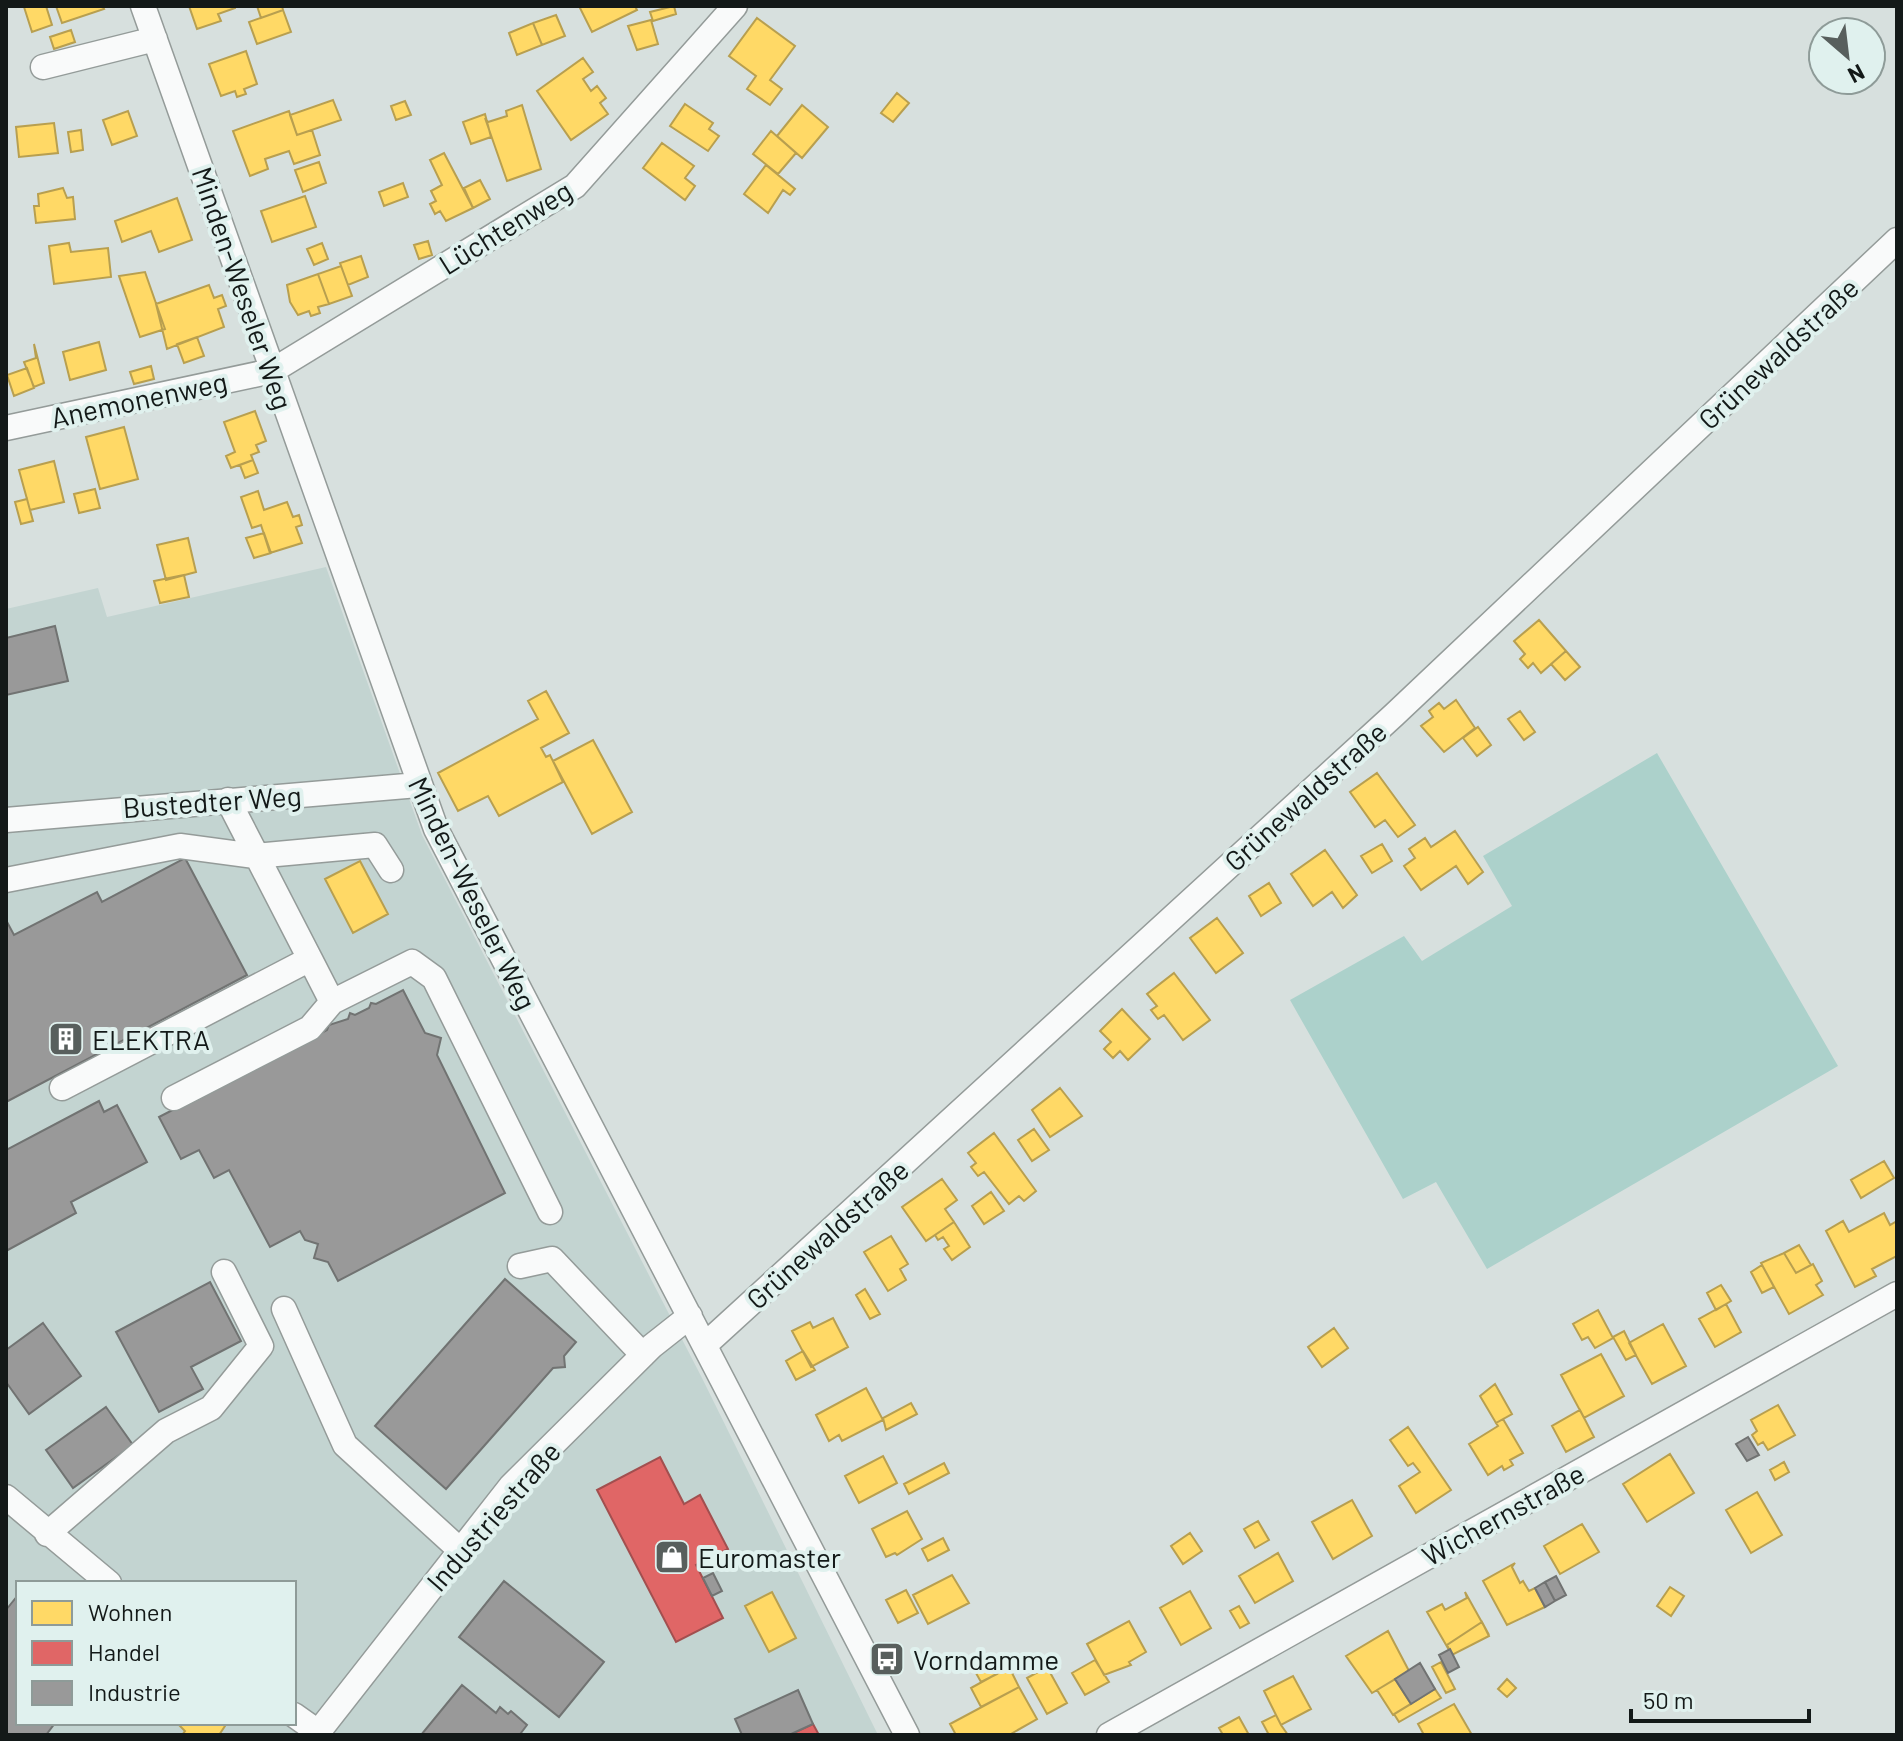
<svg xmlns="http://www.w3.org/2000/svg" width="1903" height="1741" viewBox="0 0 1903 1741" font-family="Barlow,sans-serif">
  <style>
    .built { fill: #c3d4d1; fill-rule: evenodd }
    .green { fill: #acd1cb }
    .homes { fill: #ffd966; stroke: #b89f4f; stroke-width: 2 }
    .shops { fill: #e06666; stroke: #a24f4f; stroke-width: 2 }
    .industry { fill: #999; stroke: #717372; stroke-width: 2 }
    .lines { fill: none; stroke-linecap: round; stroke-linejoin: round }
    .minor-casing { stroke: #949b99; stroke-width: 27 }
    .minor { stroke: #f9fafa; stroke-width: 24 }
    .labels { text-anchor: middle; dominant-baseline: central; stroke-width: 8; stroke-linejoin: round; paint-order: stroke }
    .street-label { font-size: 28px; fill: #131918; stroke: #e0f1ee }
    .poi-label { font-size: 28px; fill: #131918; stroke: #e0f1ee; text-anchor: start }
  </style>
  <rect width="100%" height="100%" fill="#d7e0de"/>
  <path class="built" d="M326 567 422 835 702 1378 878 1735H6V609L98 588 107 617ZM18 1583H294V1723H18Z"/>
  <path class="green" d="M1657 753 1838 1066 1487 1269 1436 1182 1403 1199 1290 1000 1404 936 1422 961 1512 906 1483 856Z"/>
  <path class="homes" d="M35 6H46L52 25 32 32 24 7Z
    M56 6H102L104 9 62 23Z
    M189 6H235V8L218 14 221 21 197 29Z
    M257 6H282L283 10 261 18Z
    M579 6H635L637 10 592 32Z
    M674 6 676 14 653 21 650 12Z
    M283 10 291 32 257 44 249 22Z
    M556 15 565 36 542 45 533 23Z
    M757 18 795 46 770 80 782 89 770 105 747 89 756 76 729 56Z
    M651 20 658 44 637 50 628 26Z
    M533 23 542 45 517 55 509 33Z
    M71 30 75 42 54 49 50 37Z
    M246 51 257 84 244 89 246 94 237 97 235 91 221 96 209 64Z
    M583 58 593 72 583 79 591 91 597 86 606 98 600 103 608 114 571 140 537 91Z
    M897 93 909 103 893 122 881 113Z
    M333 100 341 120 297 135 290 115Z
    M405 101 411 115 396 120 391 106Z
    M685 104 713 123 709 129 719 136 708 151 670 126Z
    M522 105 541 169 507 181 485 118 488 122 507 116 506 111Z
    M802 105 828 127 802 158 777 136Z
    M128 111 137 136 112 145 103 120Z
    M289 111 297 135 312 130 320 155 294 164 289 151 265 159 268 169 250 176 233 131Z
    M485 114 491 137 471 144 463 122Z
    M54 123 58 153 19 157 16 127Z
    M81 130 83 150 71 152 68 132Z
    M771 131 796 153 778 174 753 154Z
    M662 143 694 166 685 178 695 186 685 200 643 168Z
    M444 153 473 208 446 221 440 211 435 214 430 204 436 201 431 191 442 185 430 160Z
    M319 162 326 183 303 192 295 170Z
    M766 165 795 189 790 195 783 190 768 213 744 194Z
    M480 180 490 199 473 208 464 188Z
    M403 183 408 197 384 206 379 192Z
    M63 188 67 198 73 197 75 219 36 223 34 206H39L38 194Z
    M305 196 316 227 272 242 261 211Z
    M177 198 192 240 159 252 151 231 122 242 115 221Z
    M428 241 432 255 419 259 414 245Z
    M69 243 71 252 108 248 111 277 54 284 49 246Z
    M322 243 328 259 314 265 307 249Z
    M361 256 368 277 348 285 340 263Z
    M341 266 352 296 329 304 318 274Z
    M145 272 165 329 140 337 119 276Z
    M318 274 329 304 318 307 320 313 311 316 309 311 298 315 290 302 287 285Z
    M209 285 214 298 222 295 226 306 218 309 224 327 167 349 156 304Z
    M197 337 204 356 184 363 177 344Z
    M99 342 106 370 70 380 63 352Z
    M34 344 44 383 34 387 24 362 36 358Z
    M151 366 154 379 134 384 130 372Z
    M27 368 34 388 14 396 7 375Z
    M255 411 266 441 256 445 259 452 251 455 253 460 231 468 226 456 235 452 224 422Z
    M124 427 138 479 100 489 86 437Z
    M253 460 258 473 245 478 240 465Z
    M54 461 64 502 30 510 19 470Z
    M95 489 100 508 79 513 74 494Z
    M258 491 264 510 287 502 293 517 299 515 302 525 296 527 302 543 270 553 261 525 252 528 241 497Z
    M27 499 33 521 21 524 15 502Z
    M264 533 271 553 254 558 246 538Z
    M188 538 196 572 166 580 157 545Z
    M184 575 189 597 160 603 154 581Z
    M1539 620 1566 651 1541 673 1533 663 1528 668 1520 659 1525 654 1514 641Z
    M1566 651 1580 667 1565 680 1551 664Z
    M546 691 569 733 541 748 546 757 550 755 563 782 499 816 488 796 458 811 438 773 538 719 528 701Z
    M1456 700 1475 728 1444 752 1421 726 1433 717 1429 711 1439 703 1444 709Z
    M1520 711 1535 732 1524 740 1508 719Z
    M1478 727 1491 745 1477 756 1463 738Z
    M593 740 632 812 592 834 553 761Z
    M1377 773 1415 825 1398 837 1385 820 1375 827 1350 792Z
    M1455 831 1483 872 1468 884 1456 866 1421 890 1404 866 1415 858 1409 849 1425 838 1431 847Z
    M1382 844 1392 861 1372 873 1361 856Z
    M1325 850 1357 895 1343 908 1332 892 1313 906 1291 874Z
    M360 861 388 914 353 933 325 879Z
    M1269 883 1281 903 1261 916 1249 896Z
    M1217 918 1243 953 1216 973 1190 938Z
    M1174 973 1210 1020 1183 1040 1164 1015 1158 1019 1151 1010 1157 1006 1147 994Z
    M1122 1009 1150 1039 1128 1060 1120 1051 1113 1058 1104 1049 1111 1042 1100 1031Z
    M1060 1088 1082 1116 1050 1137 1032 1110Z
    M1034 1129 1049 1150 1032 1161 1018 1140Z
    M994 1133 1036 1191 1024 1201 1019 1196 1009 1204 984 1172 978 1176 971 1167 976 1163 968 1153Z
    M1884 1161 1894 1178 1861 1198 1851 1180Z
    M942 1179 957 1200 945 1209 954 1222 926 1241 902 1207Z
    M991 1192 1004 1211 984 1224 972 1206Z
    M1884 1213 1890 1225 1897 1221V1256L1872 1269 1876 1276 1855 1287 1826 1231 1843 1221 1849 1232Z
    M954 1222 970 1247 952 1260 944 1249 949 1246 943 1237 938 1240 935 1235Z
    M891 1236 908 1264 900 1269 906 1280 888 1291 864 1252Z
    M1799 1245 1811 1265 1796 1273 1784 1253Z
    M1784 1253 1796 1273 1813 1264 1822 1281 1816 1285 1823 1295 1789 1314 1761 1263Z
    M1762 1265 1774 1287 1762 1293 1751 1272Z
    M1721 1285 1731 1301 1716 1310 1707 1293Z
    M865 1289 880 1314 870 1319 856 1295Z
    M1726 1304 1741 1332 1715 1347 1699 1319Z
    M1598 1310 1613 1338 1595 1348 1588 1337 1582 1340 1573 1324Z
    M833 1318 848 1347 811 1367 792 1331 810 1322 813 1328Z
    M1663 1324 1686 1366 1652 1384 1629 1343Z
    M1334 1328 1348 1348 1322 1367 1308 1347Z
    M1624 1331 1636 1355 1626 1360 1613 1337Z
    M803 1351 815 1370 796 1380 786 1361Z
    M1601 1354 1624 1396 1584 1418 1561 1375Z
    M1495 1384 1512 1414 1496 1423 1480 1396Z
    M866 1388 883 1420 842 1441 839 1435 829 1441 816 1415Z
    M911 1403 917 1414 886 1430 883 1418Z
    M1778 1405 1795 1435 1768 1450 1763 1442 1758 1445 1752 1435 1757 1431 1751 1420Z
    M1580 1410 1594 1437 1566 1452 1552 1426Z
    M1503 1419 1523 1453 1510 1460 1513 1465 1504 1470 1502 1466 1488 1475 1469 1444 1498 1426 1496 1423Z
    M1408 1427 1451 1490 1416 1513 1399 1486 1420 1472 1413 1463 1408 1466 1390 1440Z
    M1670 1454 1694 1493 1647 1522 1623 1484Z
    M883 1456 897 1483 859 1503 845 1476Z
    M1784 1462 1789 1472 1775 1480 1770 1470Z
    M944 1463 949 1473 909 1494 904 1484Z
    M1757 1492 1782 1535 1751 1553 1726 1510Z
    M1352 1500 1372 1536 1333 1559 1312 1522Z
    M907 1511 922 1539 897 1555 895 1553 886 1557 872 1529Z
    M1258 1521 1269 1540 1255 1548 1244 1529Z
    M1582 1524 1599 1552 1560 1574 1544 1546Z
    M1190 1533 1202 1551 1183 1564 1171 1546Z
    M943 1538 949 1550 928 1561 922 1549Z
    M1278 1553 1293 1581 1255 1603 1239 1576Z
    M1515 1563 1512 1567 1520 1583 1523 1581 1529 1591 1535 1588 1545 1607 1507 1625 1483 1581Z
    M952 1575 969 1603 928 1624 913 1595Z
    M1670 1587 1684 1596 1671 1616 1657 1606Z
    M906 1590 918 1613 898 1623 886 1600Z
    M1190 1591 1211 1628 1181 1645 1160 1608Z
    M772 1592 796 1638 769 1652 745 1606Z
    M1465 1592 1489 1635 1482 1622 1447 1645 1449 1650 1427 1612 1442 1604 1445 1610 1467 1598Z
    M1239 1606 1249 1623 1240 1628 1230 1611Z
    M1129 1621 1146 1652 1129 1662 1131 1665 1104 1675 1087 1644Z
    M1482 1622 1489 1636 1452 1655 1447 1645Z
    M1388 1631 1409 1671 1372 1693 1346 1656Z
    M988 1658 997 1674 981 1682 972 1666Z
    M1095 1660 1109 1682 1085 1695 1072 1673Z
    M1441 1662 1455 1689 1446 1693 1432 1667Z
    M1009 1667 1019 1687 981 1707 971 1688Z
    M1047 1667 1067 1703 1047 1714 1027 1678Z
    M1293 1676 1311 1709 1281 1725 1264 1691Z
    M1395 1679 1411 1704 1393 1715 1377 1690Z
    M1507 1679 1516 1688 1507 1697 1498 1689Z
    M1019 1687 1037 1719 1009 1735H956L950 1724Z
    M1435 1689 1441 1698 1399 1722 1394 1714Z
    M1454 1704 1472 1735H1424L1418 1724Z
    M1276 1715 1281 1725 1288 1735H1269L1262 1722Z
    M1239 1717 1249 1735H1223L1219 1728Z
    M177 1723H221L225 1726 219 1735H182L185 1731Z"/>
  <path class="shops" d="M660 1457 684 1504 700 1495 728 1549 696 1565 723 1618 676 1642 597 1490Z
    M813 1724 819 1735H789Z"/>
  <path class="industry" d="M55 626 68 681 6 695V638Z
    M185 858 247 975 6 1102V920L14 935 97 892 102 902Z
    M403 990 425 1033 441 1038 437 1055 505 1193 338 1281 328 1262 314 1258 318 1244 305 1240 300 1231 270 1247 229 1170 214 1178 199 1150 181 1159 159 1117 327 1030 329 1025 348 1019 350 1013 355 1015 369 1008 371 1003 376 1004Z
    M99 1101 104 1112 117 1105 147 1162 71 1202 76 1213 6 1251V1150Z
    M505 1279 576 1342 564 1356 565 1367 553 1368 446 1489 375 1426Z
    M210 1282 241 1341 191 1367 203 1389 159 1412 116 1332Z
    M43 1323 81 1376 29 1414 6 1382V1350Z
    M106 1407 133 1445 73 1488 46 1450Z
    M1748 1437 1759 1455 1747 1461 1736 1444Z
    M713 1573 722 1591 712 1596 703 1578Z
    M1556 1576 1566 1595 1555 1601 1545 1582Z
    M504 1581 604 1662 559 1717 459 1637Z
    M1545 1582 1555 1601 1545 1607 1535 1588Z
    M18 1595V1723H55L46 1735H6V1610Z
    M1450 1649 1459 1667 1448 1673 1439 1655Z
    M1420 1663 1435 1689 1411 1704 1395 1679Z
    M462 1685 496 1713 500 1707 508 1714 511 1711 527 1725 521 1733 524 1735H421Z
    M798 1690 813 1724 789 1735H742L735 1719Z"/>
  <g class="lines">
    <g class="minor-casing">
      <path id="minor" d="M143 6 436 829 907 1735
        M43 67 155 39
        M6 428 272 371 575 186 735 6
        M6 820 418 785
        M6 880 180 846 255 856 375 845 391 870
        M310 959 332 1002 412 962 434 978 550 1212
        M62 1088 310 959 228 800
        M174 1098 310 1028 332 1002
        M520 1266 552 1259 643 1355
        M284 1309 345 1445 460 1550
        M706 1344 1394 715 1897 240
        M6 1497 109 1583
        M47 1534 166 1431 211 1408 261 1346 224 1272
        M294 1715 318 1732
        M316 1735 511 1486 652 1346 690 1316
        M1109 1735 1897 1294"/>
    </g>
    <use href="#minor" class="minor"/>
  </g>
  <defs>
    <g id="building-square" transform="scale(1.8)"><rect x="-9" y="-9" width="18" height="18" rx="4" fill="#585f5d" stroke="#e0f1ee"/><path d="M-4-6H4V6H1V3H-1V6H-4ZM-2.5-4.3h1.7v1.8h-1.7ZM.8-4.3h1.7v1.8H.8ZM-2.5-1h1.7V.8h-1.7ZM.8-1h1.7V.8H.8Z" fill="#fff"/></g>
    <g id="shop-square" transform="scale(1.8)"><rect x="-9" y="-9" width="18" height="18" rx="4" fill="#585f5d" stroke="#e0f1ee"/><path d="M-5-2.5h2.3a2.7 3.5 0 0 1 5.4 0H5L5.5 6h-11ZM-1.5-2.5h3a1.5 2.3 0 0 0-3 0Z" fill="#fff"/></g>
    <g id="bus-square" transform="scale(1.8)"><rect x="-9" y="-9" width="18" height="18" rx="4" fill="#585f5d" stroke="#e0f1ee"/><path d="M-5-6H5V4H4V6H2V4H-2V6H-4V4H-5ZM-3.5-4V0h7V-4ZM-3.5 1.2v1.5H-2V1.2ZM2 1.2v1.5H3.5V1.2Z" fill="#fff"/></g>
  </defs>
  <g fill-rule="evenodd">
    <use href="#building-square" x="66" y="1039"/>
    <use href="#shop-square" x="672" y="1557"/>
    <use href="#bus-square" x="887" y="1659"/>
  </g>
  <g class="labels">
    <g class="street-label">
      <text transform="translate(505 227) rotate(-32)">Lüchtenweg</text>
      <text transform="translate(243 288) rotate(71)">Minden-Weseler Weg</text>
      <text transform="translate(1778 353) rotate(-43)">Grünewaldstraße</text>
      <text transform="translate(139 399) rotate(-12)">Anemonenweg</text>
      <text transform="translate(1305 796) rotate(-42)">Grünewaldstraße</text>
      <text transform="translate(212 801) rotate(-4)">Bustedter Weg</text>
      <text transform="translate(473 893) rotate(64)">Minden-Weseler Weg</text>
      <text transform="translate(827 1234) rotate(-42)">Grünewaldstraße</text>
      <text transform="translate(1503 1514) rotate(-29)">Wichernstraße</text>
      <text transform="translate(493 1516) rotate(-49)">Industriestraße</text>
    </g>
    <g class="poi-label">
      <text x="92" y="1039">ELEKTRA</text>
      <text x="698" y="1557">Euromaster</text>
      <text x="913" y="1659">Vorndamme</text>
    </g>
  </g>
  <rect width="1903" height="1741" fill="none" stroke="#131918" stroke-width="16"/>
  <rect x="16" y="1581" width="280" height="144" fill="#e0f1ee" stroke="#8e9b98" stroke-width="2"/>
  <rect x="32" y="1601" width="40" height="24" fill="#ffd966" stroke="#8e9b98" stroke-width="2"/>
  <text x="88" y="1621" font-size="24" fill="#131918">Wohnen</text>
  <rect x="32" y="1641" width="40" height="24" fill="#e06666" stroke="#8e9b98" stroke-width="2"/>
  <text x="88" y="1661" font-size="24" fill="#131918">Handel</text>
  <rect x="32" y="1681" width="40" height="24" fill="#999999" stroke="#8e9b98" stroke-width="2"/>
  <text x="88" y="1701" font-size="24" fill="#131918">Industrie</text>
  <g transform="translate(1847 56) rotate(152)"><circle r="38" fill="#e0f1ee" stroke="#8e9b98" stroke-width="2"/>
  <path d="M0-6L14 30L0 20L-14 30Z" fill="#585f5d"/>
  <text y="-12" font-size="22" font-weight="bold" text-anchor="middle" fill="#131918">N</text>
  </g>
  <path d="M1631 1709v12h178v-12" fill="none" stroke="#131918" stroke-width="4"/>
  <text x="1643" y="1709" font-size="24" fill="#131918" stroke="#e0f1ee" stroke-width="6" paint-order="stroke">50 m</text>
</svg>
